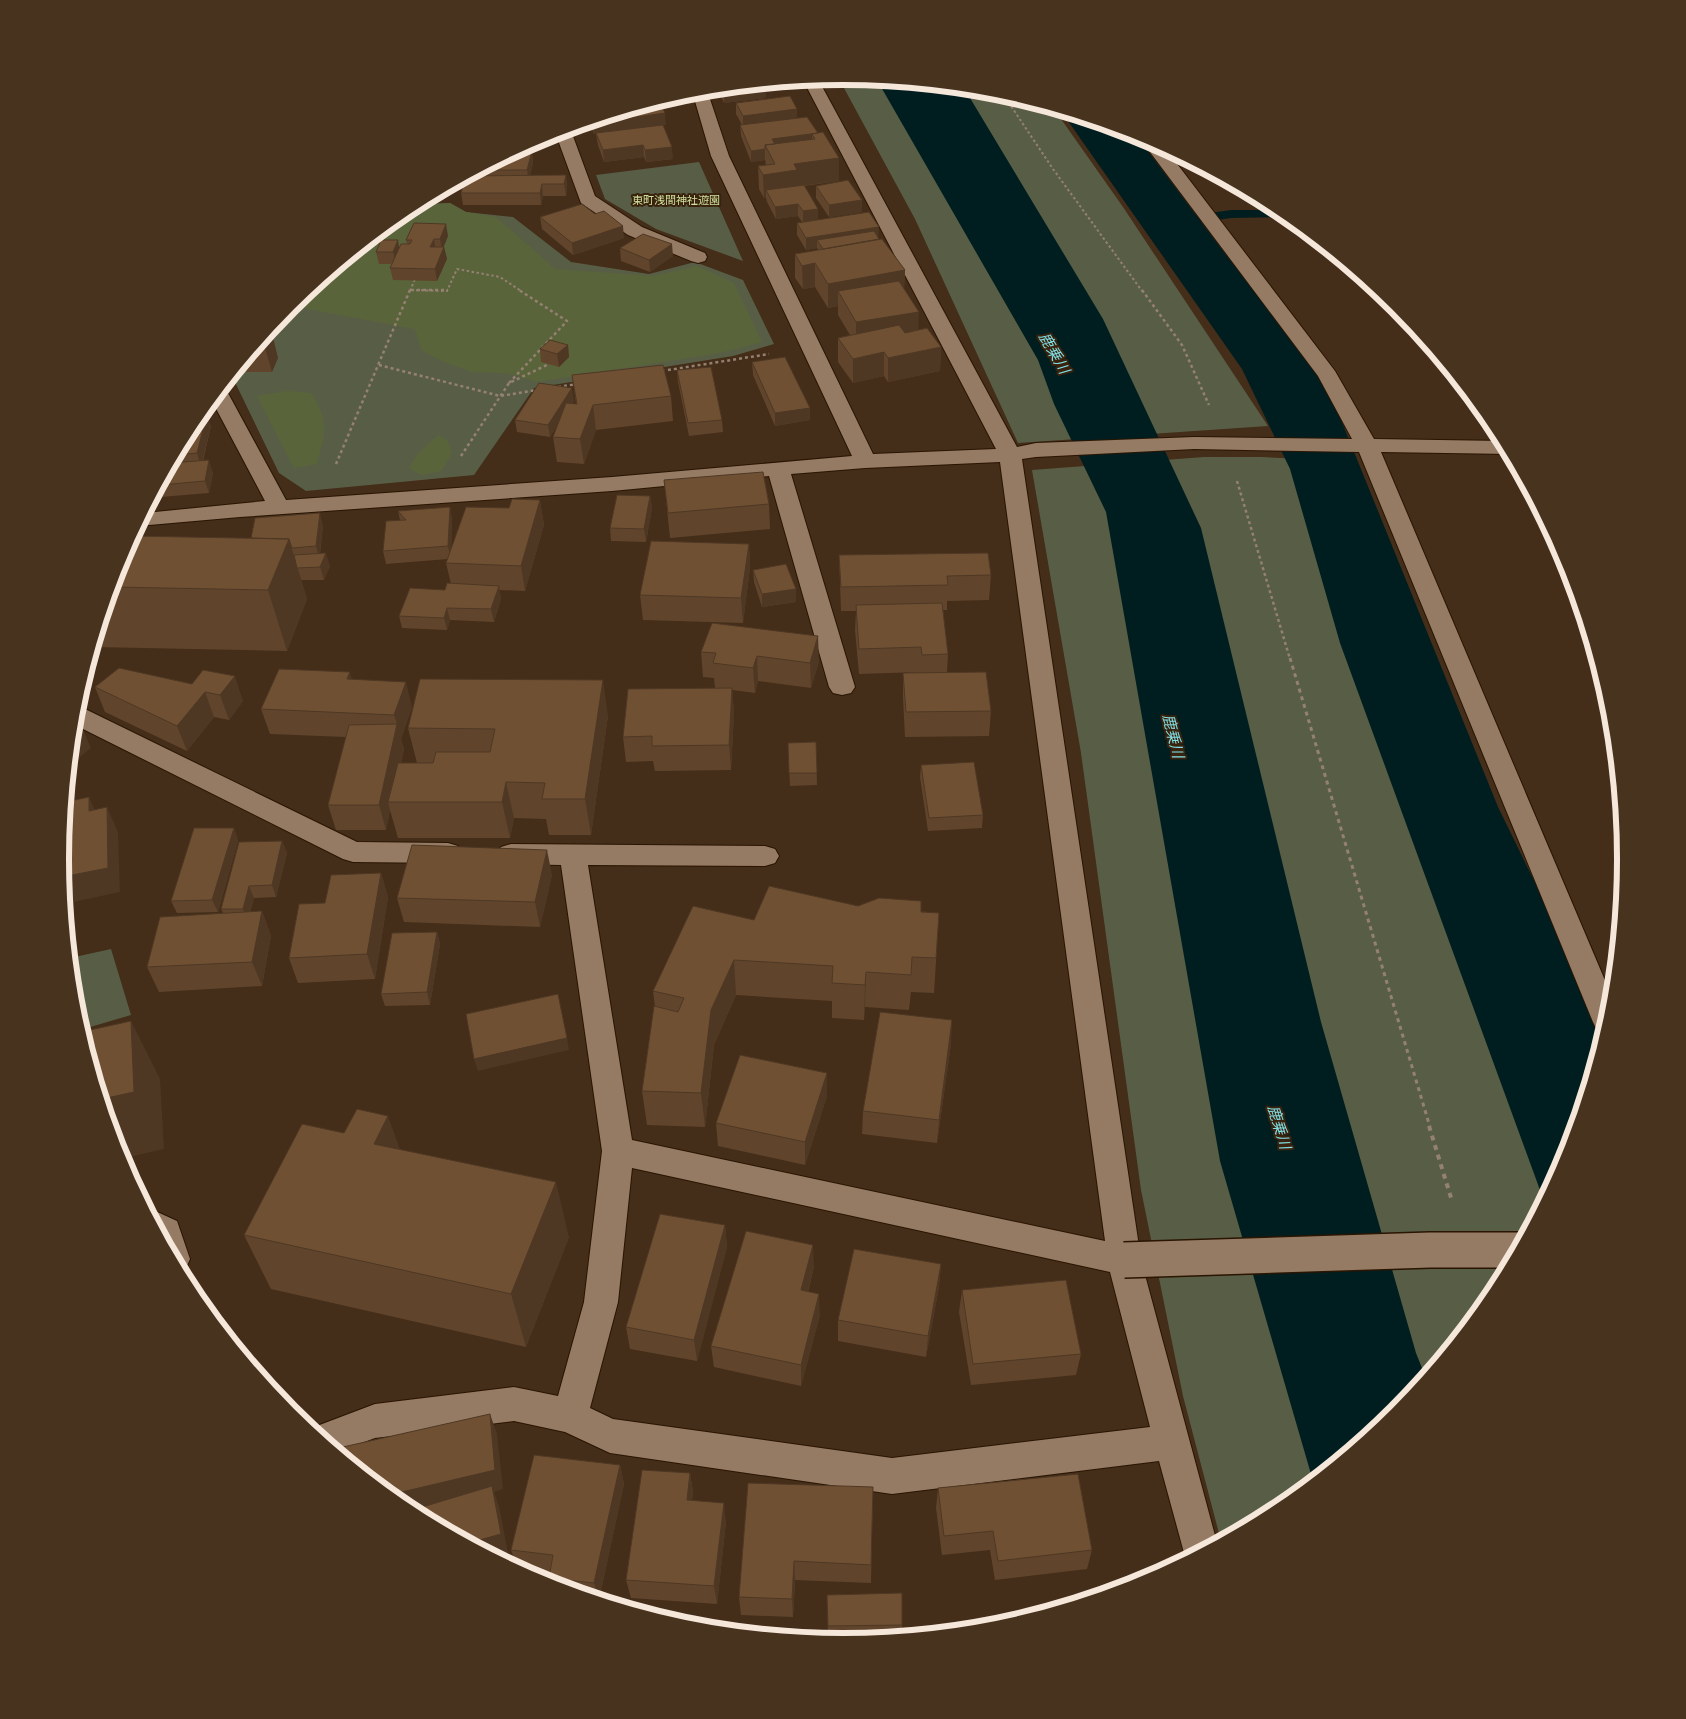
<svg xmlns="http://www.w3.org/2000/svg" width="1686" height="1719" viewBox="0 0 1686 1719" font-family="'Work Sans','Noto Sans JP',sans-serif">
  <style>
    .green { fill: #585e45 }
    .forest { fill: #5a643b }
    .water { fill: #001e20 }
    .lines { fill: none; stroke-linecap: round; stroke-linejoin: round }
    .stream { fill: #001e20; fill-rule: evenodd }
    .minor-casing { stroke: #291502; stroke-width: 2 }
    .path-far3 { stroke: #958171; stroke-width: 2; stroke-dasharray: 2.5 2.5; stroke-linecap: butt }
    .path-far2 { stroke: #958171; stroke-width: 2.5; stroke-dasharray: 3 3; stroke-linecap: butt }
    .path-far1 { stroke: #958171; stroke-width: 3; stroke-dasharray: 4 4; stroke-linecap: butt }
    .path { stroke: #958171; stroke-width: 4; stroke-dasharray: 5 5; stroke-linecap: butt }
    .minor { fill: #957b64; fill-rule: evenodd }
    .minor-bridge-casing { stroke: #291502; stroke-width: 38; stroke-linecap: butt }
    .minor-bridge { stroke: #957b64; stroke-width: 35 }
    .wall { fill: #60452c }
    .shaded-wall { fill: #4e3824 }
    .building { fill: #705033; stroke: #4e3824 }
    .labels { text-anchor: middle; dominant-baseline: central; stroke-width: 4; stroke-linejoin: round; paint-order: stroke }
    .far-park-label { font-size: 11px; fill: #cfe09c; stroke: #39230e }
    .water-label { font-size: 15px; font-style: italic; fill: #7fdfe5; stroke: #39230e }
    .rim { fill: none; stroke: #f6e7db; stroke-width: 6 }
  </style>
  <rect width="100%" height="100%" fill="#442d19"/>
  <path class="green" d="M838 77 996 92 1054 109 1123 207 1268 426 1018 443 915 219Z
    M699 162 743 261 656 229 605 199 596 175Z
    M450 203 466 212 513 217 571 262 649 274 695 262 743 280 774 344 733 356 534 388 474 475 306 491 279 473 232 376 290 306 408 208 415 205Z
    M1204 457H1261L1348 461 1566 1159 1494 1295 1396 1413 1278 1511 1221 1541 1183 1396 1141 1190 1081 753 1032 470Z
    M111 949 131 1015 80 1030 75 1012 70 958Z"/>
  <path class="forest" d="M450 203 466 212 496 217 555 269 654 276 697 266 734 283 762 342 720 353 537 382 506 373 471 372 442 361 421 350 415 329 308 309 297 300 408 208 415 205Z
    M287 391 311 393C330 423 325 431 317 464L294 468 257 396Z
    M438 435 447 440 452 453 441 471 422 475 409 468 417 455Z"/>
  <path class="water" d="M877 80 964 88 1103 319 1201 528 1321 1022 1416 1353 1426 1378 1396 1413 1313 1481 1220 1161 1106 512 1054 404 1038 360Z
    M1061 111 1135 134 1229 259 1322 373 1498 807 1606 1028 1566 1159 1544 1201 1340 643 1290 469 1242 369Z"/>
  <g class="lines">
    <path class="stream" d="M1231 210H1281L1288 217 1231 218 1176 226 1170 222 1176 218Z"/>
    <g class="minor-casing">
      <path id="minor" d="M818 79 1017 447 1036 443 1194 437 1352 439 1318 376 1141 140 1144 137 1165 148 1335 371 1374 439 1503 441 1510 454 1381 452 1612 997 1611 1013 1605 1033 1597 1030 1593 1022 1359 452 1194 449 1036 457 1022 459 1141 1260 1217 1543 1186 1560 1159 1461 892 1494 610 1453 565 1432 514 1421 375 1438 337 1452 309 1429 375 1404 514 1387 558 1396 584 1302 602 1151 561 865 511 864 501 861 497 854 501 847 511 844 765 846 775 849 779 856 775 863 765 866 588 865 632 1140 1105 1241 1000 462 865 468 791 474 855 687 851 693 842 695 833 693 829 687 769 476 612 491 240 517 138 526 145 513 265 501 212 401 222 388 228 393 286 500 612 477 852 456 711 156 692 91 707 90 729 156 873 454 996 449 803 80ZM632 1168 1110 1272 1150 1427 892 1458 613 1419 590 1408 618 1302Z
        M570 128 595 196 642 227 705 253 707 257 705 261 698 263 691 261 628 235 581 203 555 132Z
        M75 706 83 708 357 842 448 843 458 846 462 853 458 860 448 863 353 862 343 859 73 724Z
        M155 1211 177 1221 190 1259 185 1270 180 1271 148 1213Z"/>
    </g>
    <path class="path-far3" d="M1003 94 1053 169 1142 291
      M411 290 447 291 457 269 500 277 521 291
      M410 291 415 279"/>
    <path class="path-far2" d="M411 290H448
      M1142 290 1182 345 1209 405
      M379 365 500 396 537 390
      M662 371 769 354
      M509 383 567 321 519 290
      M558 387 577 384
      M461 456 509 383 549 364
      M336 464 410 290
      M1237 481 1290 659"/>
    <path class="path-far1" d="M1290 658 1430 1127"/>
    <path class="path" d="M1429 1126 1452 1201"/>
    <use href="#minor" class="minor"/>
    <g class="minor-bridge-casing">
      <path id="minor-bridge" d="M1124 1260 1430 1250H1518"/>
    </g>
    <use href="#minor-bridge" class="minor-bridge"/>
  </g>
  <path class="wall" d="M787 82V86L765 89 766 98 724 103 718 89Z
    M675 96 676 100 659 102 666 125 657 126 673 159 646 162 644 157 604 162 598 145 596 134H594L589 122Z
    M736 103 797 119 807 117 839 181 804 186 818 220 878 239 905 270 904 288 918 330 941 347 940 371 888 382 884 376 853 383 838 362V338L850 335 838 315V306L828 308 815 287 803 289 795 278V254L818 250 817 248 806 250 797 235V223L802 222 798 216 776 219 767 202 766 198H764L759 189 758 166 766 165 765 160 751 162 741 136 740 125H742L736 114Z
    M536 140 532 153 533 163 530 175H566L567 187 566 196H543L541 205H463L461 193 464 182H459V181Z
    M816 186 862 200V212L829 217 816 198Z
    M540 217 624 238 573 255 542 229Z
    M448 236 443 247H444L447 259 437 281 393 280 390 268 392 264H379L376 252 400 247 407 244 406 240Z
    M620 248 673 256 650 272 621 261Z
    M284 312 285 315 278 331H269Z
    M269 331V334H272L278 358 272 372H243L241 365Z
    M568 345 569 357 559 367 541 362 540 349Z
    M752 362 810 408V420L775 426 753 375Z
    M677 370 722 420 723 432 689 436 678 382Z
    M572 375 671 396 673 421 596 430 584 464 557 462 553 437 558 424 550 437 517 432 515 420 574 401 572 403 576 404Z
    M192 424 211 426 203 461 213 473 209 493 161 497 158 489Z
    M664 480 769 504 770 529 670 538Z
    M650 496 652 508 646 542 611 541 610 528Z
    M540 500 544 525 525 591 499 590 501 599 494 622 450 620 447 630 402 628 399 616 445 590 451 584 446 563 448 559 386 564 383 551 400 520 398 511 450 507 452 520 451 548 509 508Z
    M323 526 320 554 330 566 324 580H301L307 599 287 651 93 647 120 560Z
    M749 544 750 568 743 623 643 620 640 595Z
    M839 555 991 575 989 600 947 601V610H943L948 654 947 672 991 711 989 736 905 737 903 698V673L920 672 859 674 855 630 856 611H841Z
    M753 570 796 589V602L762 607 754 582Z
    M701 652 819 661 811 688 758 681 755 693 732 690 734 713 731 770 655 771 653 761 626 762 623 737 722 689 715 688 714 678 703 677Z
    M119 668 243 701 229 720 214 717 187 751 105 712 95 687Z
    M352 679 412 707 401 739 404 749 401 763H417L408 728 608 716 591 835H549L546 819 514 818 510 838H398L390 810 386 830H336L328 805 346 737 270 734 261 709Z
    M816 742 817 785 790 786 788 743Z
    M921 765 983 815 982 828 928 831 920 777Z
    M234 828 238 841 218 912 177 913 171 901Z
    M282 841 287 853 276 897 254 898 250 912 262 911 271 936 262 986 159 992 147 967 223 913 221 909Z
    M381 873 388 897 375 979 298 983 289 958 325 903Z
    M552 875 540 927 404 922 397 898Z
    M858 906 939 913 934 993 911 992 909 1010 865 1007 864 1020 832 1018V1001L736 995 714 1045 705 1127 647 1125 642 1091 655 1007 653 991 754 920Z
    M437 932 440 944 430 1005 385 1006 381 994Z
    M951 1044 937 1143 862 1134 863 1111Z
    M827 1096 805 1165 718 1146 716 1123Z
    M344 1133 400 1149 569 1237 526 1347 271 1289 244 1235Z
    M725 1225 727 1247 697 1361 630 1349 626 1327Z
    M941 1264 939 1287 926 1357 838 1341V1320Z
    M814 1267 808 1292 820 1315 801 1386 714 1367 711 1346Z
    M962 1290 1081 1354 1076 1375 971 1385 959 1312Z
    M620 1465 624 1484 599 1600 551 1585 549 1578 550 1572 518 1568 511 1550Z
    M690 1473 693 1492 692 1500 726 1522 717 1604 631 1598 626 1580Z
    M873 1487 871 1583 795 1580 793 1617 741 1615 739 1597Z
    M938 1488 1092 1550 1087 1569 995 1580 990 1550 942 1555 936 1508Z
    M827 1595 902 1625V1631L893 1634 828 1635Z"/>
  <path class="shaded-wall" d="M787 82V86L765 89 766 98 724 103V92L761 85Z
    M675 96 676 100 655 102Z
    M797 109V121L743 128V116Z
    M665 113 666 125 594 134 593 123Z
    M818 133 815 139 812 134V146L776 150 772 139Z
    M536 140 532 153 533 163 529 182 527 170 531 153 530 144Z
    M643 145 644 157 604 162 603 150Z
    M672 147 673 159 646 162 645 150Z
    M765 149V160L751 162V151Z
    M839 158V181L766 190V198H764L763 175 794 164Z
    M566 175 567 187 566 196 564 184Z
    M542 184 543 196 541 205 540 193Z
    M862 200V212L829 217V205Z
    M798 204V216L776 219 775 207Z
    M818 209V221L803 223V211Z
    M446 224 448 236 442 251 440 239Z
    M623 226 624 238 573 255 572 243Z
    M879 227 878 239 817 240V248L806 250V238Z
    M434 239 436 251 430 247Z
    M398 240 400 252 396 264 393 252Z
    M672 244 673 256 650 272 649 260Z
    M444 247 447 259 437 281 435 269Z
    M815 263V287L803 289 802 266Z
    M905 270 904 294 838 291V306L828 308V284Z
    M284 312 285 315 278 331 275 323Z
    M919 312 918 336 856 346V322Z
    M269 331 270 337 272 334 278 358 272 372 265 348 262 340Z
    M568 345 569 357 559 367 557 354Z
    M941 347 940 371 888 382V358Z
    M884 352V376L853 383V359Z
    M572 388 574 401 550 437 548 425Z
    M593 405 596 430 584 464 580 439Z
    M810 408V420L775 426V413Z
    M207 414 211 426 201 466 197 453Z
    M209 460 213 473 209 493 205 481Z
    M650 496 652 508 646 542 644 529Z
    M540 500 544 525 525 591 521 566Z
    M450 507 452 520 451 559 448 546Z
    M320 513 323 526 319 559 316 546Z
    M289 539 307 599 287 651 268 590Z
    M749 544 750 568 743 623 741 598Z
    M326 553 330 566 324 580 320 567Z
    M499 586 501 599 494 622 491 609Z
    M796 589V602L762 607V594Z
    M447 608 450 620 447 630 444 618Z
    M818 636 819 661 811 688 810 663Z
    M757 656 758 681 755 693 753 668Z
    M350 672 357 697 347 679Z
    M235 676 243 701 229 720 220 695Z
    M603 680 608 716 591 835 585 799Z
    M406 682 412 707 401 739 404 749 392 802H388L390 810 386 830 379 805 397 724 394 715Z
    M732 688 734 713 731 770 729 745Z
    M205 692 214 717 187 751 177 726Z
    M80 723 91 748 69 766 73 728Z
    M506 782 514 818 510 838 502 802Z
    M89 797 100 822 89 811Z
    M107 807 118 832 120 892 64 904 62 877Z
    M234 828 238 841 218 912 212 900Z
    M282 841 287 853 276 897 272 885Z
    M547 850 552 875 540 927 535 902Z
    M381 873 388 897 375 979 367 954Z
    M249 886 254 898 247 921 243 909Z
    M262 911 271 936 262 986 252 962Z
    M437 932 440 944 430 1005 427 992Z
    M734 960 736 995 714 1045 705 1127 701 1093 711 1010Z
    M866 972 865 1007 864 1020 865 985Z
    M952 1020 951 1044 937 1143 939 1120Z
    M131 1021 160 1079 164 1149 120 1159 102 1099Z
    M567 1038 569 1050 478 1071 474 1059Z
    M827 1073V1096L805 1165V1142Z
    M388 1116 408 1172 374 1144Z
    M556 1182 569 1237 526 1347 511 1294Z
    M725 1225 727 1247 697 1361 694 1340Z
    M813 1245 814 1267 802 1312 801 1290Z
    M941 1264 939 1287 926 1357 928 1336Z
    M819 1294 820 1315 801 1386V1365Z
    M490 1414 497 1434 503 1489 494 1492 499 1506 508 1553 494 1557 408 1510 389 1495Z
    M620 1465 624 1484 599 1600 594 1583Z
    M690 1473 693 1492 690 1519 687 1500Z
    M724 1503 726 1522 717 1604 714 1586Z
    M794 1561 795 1580 793 1617 792 1599Z"/>
  <path class="building" d="M764 84 765 87 724 92 722 88Z
    M790 96 797 109 743 116 736 103Z
    M659 101 665 113 593 123V121Z
    M807 117 818 133 772 139 775 144 765 145V149L751 151 740 125Z
    M663 125 672 147 645 150 643 145 603 150 596 133Z
    M823 132 839 158 794 164 797 170 763 175 758 166 775 164 765 145 815 139 812 134Z
    M516 151H532L527 170H479Z
    M566 175 564 184H542L540 193H461L465 178 469 176Z
    M848 180 862 200 829 205 816 186Z
    M804 185 818 209 803 211 798 204 775 207 766 190Z
    M582 204 595 214 604 211 623 226 572 243 540 217Z
    M869 212 879 227 806 238 797 223Z
    M414 223 446 224 440 239H434L430 247H444L435 269 390 268 401 244H410L412 240H406Z
    M874 231 879 239 823 249 817 240Z
    M643 234 672 244 649 260 620 248Z
    M882 239 905 270 828 284 815 263 802 266 795 254Z
    M381 240H398L393 252H376Z
    M899 281 919 312 856 322 838 291Z
    M899 325 905 333 927 328 941 347 888 358 884 352 853 359 838 338Z
    M266 334H272L265 348H255Z
    M550 340 568 345 557 354 540 349Z
    M785 357 810 408 775 413 752 362Z
    M663 365 671 396 593 405 580 439 553 437 566 403 577 404 572 375Z
    M711 367 722 420 688 423 677 370Z
    M539 383 572 388 548 425 515 420Z
    M200 414H207L197 453 176 455 192 424Z
    M209 460 205 481 160 485 171 463Z
    M763 472 769 504 668 513 664 480Z
    M617 495 650 496 644 529 610 528Z
    M512 499 540 500 521 566 446 563 466 507 509 508Z
    M450 507 448 546 383 551 386 521 406 520 398 511Z
    M320 513 316 546 292 548 289 539 251 538 255 518Z
    M132 536 289 539 268 590 111 587 120 560Z
    M651 541 749 544 741 598 640 595Z
    M326 553 320 567 297 568 294 555Z
    M988 553 991 575 947 576 948 585 841 587 839 555Z
    M786 564 796 589 762 594 753 570Z
    M447 583 499 586 491 609 447 608 444 618 399 616 410 588 445 590Z
    M942 603 948 654 922 655 921 647 859 649 856 605Z
    M712 623 818 636 810 663 757 656 753 668 713 663 716 653 701 652Z
    M119 668 192 684 203 670 235 676 220 695 205 692 177 726 95 687Z
    M279 669 350 672 347 679 406 682 394 715 261 709Z
    M986 672 991 711 906 712 903 673Z
    M420 679 603 680 585 799H542L545 783 506 782 502 802H388L398 763H433L436 752H490L495 729 408 728Z
    M732 688 729 745 652 746V736L623 737 628 689Z
    M74 720 80 723 73 728Z
    M397 724 379 805H328L349 725Z
    M816 742 817 773H789L788 743Z
    M974 762 983 815 929 818 921 765Z
    M89 797V811L107 807 108 868 62 877 60 859 66 802Z
    M194 828H234L212 900 171 901Z
    M282 841 272 885 249 886 243 909H221L239 842Z
    M412 845 547 850 535 902 397 898Z
    M381 873 367 954 289 958 299 904 325 903 331 875Z
    M769 886 858 906 879 898 921 901V912L939 913 936 958 912 957 911 975 866 972 865 985 832 983 833 966 734 960 711 1010 701 1093 642 1091 654 1006 678 1012 684 998 653 991 693 906 754 920Z
    M262 911 252 962 147 967 160 917Z
    M437 932 427 992 381 994 392 933Z
    M558 994 567 1038 474 1059 466 1014Z
    M880 1012 952 1020 939 1120 863 1111Z
    M131 1021 134 1092 102 1099 81 1032Z
    M740 1055 827 1073 805 1142 716 1123Z
    M357 1109 388 1116 374 1144 556 1182 511 1294 244 1235 302 1124 344 1133Z
    M660 1214 725 1225 694 1340 626 1327Z
    M746 1231 813 1245 801 1290 819 1294 801 1365 711 1346Z
    M854 1249 941 1264 928 1336 838 1320Z
    M1066 1280 1081 1354 973 1364 962 1290Z
    M490 1414 495 1470 389 1495 334 1449Z
    M534 1455 620 1465 594 1583 549 1578 553 1555 511 1550Z
    M642 1470 690 1473 687 1500 724 1503 714 1586 626 1580Z
    M1078 1474 1092 1550 998 1561 993 1531 944 1536 938 1488Z
    M748 1483 873 1487 871 1565 794 1561 792 1599 739 1597Z
    M492 1486 501 1534 476 1541 477 1547 409 1511Z
    M902 1593V1625L828 1626 827 1595Z
    M1029 1617 995 1628 951 1632V1628Z
    M912 1628 914 1636 875 1639Z"/>
  <g class="labels">
    <g class="far-park-label">
      <text x="676" y="200">東町浅間神社遊園</text>
    </g>
    <g class="water-label">
      <text transform="translate(1054 353) rotate(60)">鹿乗川</text>
      <text transform="translate(1173 736) rotate(76)">鹿乗川</text>
      <text transform="translate(1279 1127) rotate(73)">鹿乗川</text>
    </g>
  </g>
  <path d="M0 0H1686V1719H0ZM69 859a774 774 0 1 1 1548 0a774 774 0 1 1-1548 0Z" fill="#48331e" fill-rule="evenodd"/>
  <path class="rim" d="M69 859a774 774 0 1 1 1548 0a774 774 0 1 1-1548 0Z"/>
</svg>
